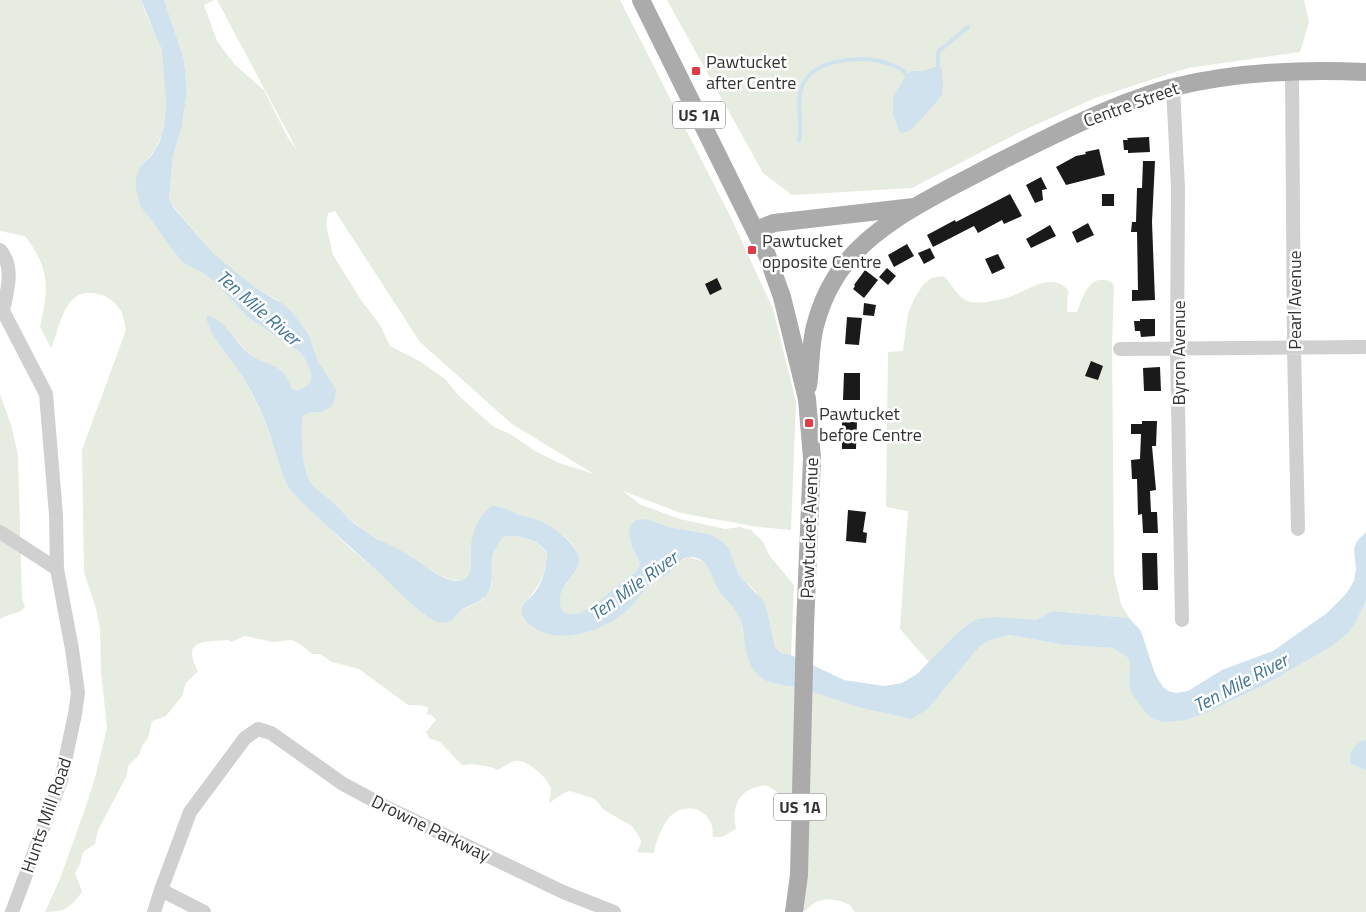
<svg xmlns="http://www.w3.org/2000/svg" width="1366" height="912" viewBox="0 0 1366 912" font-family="'Titillium Web',sans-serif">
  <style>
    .green { fill: #e6ecdf; fill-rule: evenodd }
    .water { fill: #cfe2ee }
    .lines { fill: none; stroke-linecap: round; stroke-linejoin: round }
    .stream { stroke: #cfe2ee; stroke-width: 4 }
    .building { fill: #1a1a1a }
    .minor { stroke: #d0d0d0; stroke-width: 14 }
    .major { stroke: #ababab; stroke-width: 18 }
    .poi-dot { fill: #e63946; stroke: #fff; stroke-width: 2 }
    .labels { text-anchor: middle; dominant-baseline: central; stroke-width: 5; stroke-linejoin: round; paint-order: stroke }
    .shield { fill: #fff; stroke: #707070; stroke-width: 1 }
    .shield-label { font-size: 16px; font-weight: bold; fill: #333 }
    .poi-label { font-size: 18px; fill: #333; stroke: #fff; text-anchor: start }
    .street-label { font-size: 18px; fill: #333; stroke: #fff }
    .water-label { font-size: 19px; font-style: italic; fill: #3f7597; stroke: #fff }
  </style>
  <rect width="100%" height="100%" fill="#fff"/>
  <path class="green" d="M0 0H141C146 18 157 33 162 50 164 60 164 71 165 81 167 115 167 142 140 167L182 262 203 273 218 285 246 316 301 353C310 367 320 386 296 390L292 388 278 369 258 360 248 353 225 327 243 376 263 416 290 490 350 548 376 570 411 603 433 619 444 623 450 621 462 610 482 600 489 591 492 584V560L496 547 503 537C519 534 537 539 547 553 547 573 538 589 524 603L523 617 623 613 652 583 672 572 678 562 689 557 702 561 708 567 718 589 736 608 741 621 747 653 760 678C775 683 790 686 805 690 841 700 875 711 911 719L927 710 980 646 990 640 1010 635 1064 645 1113 648 1127 657 1130 664 1129 684 1186 720 1204 714 1268 683 1329 648 1358 618 1366 600V739H1364L1351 764 1366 770V912H855L850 905C832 897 819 896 805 911L792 907 797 806 788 805 780 794 766 785C740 788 731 804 736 829L722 837H713C712 834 713 829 712 826 706 805 680 803 668 819 661 828 656 842 654 853L637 852 641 843 640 838 632 826 604 810 595 799 570 791 564 793 549 803C549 798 552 793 551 788 547 777 527 759 515 761 509 762 503 767 498 770 486 765 474 763 462 765L440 742 429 738 426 732 436 720 432 715 427 714 428 707 418 705H408L359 669 332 662 320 654H312L303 646 292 640 273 642 245 636 231 642 228 640C204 642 181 639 198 671L186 683 182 696 166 716 152 721 148 738 142 746 139 755 128 766 127 775 98 830 95 844 83 852 80 864 75 873 82 892C70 908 65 912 45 912L60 879 86 806 96 774 107 728 101 671 100 628 96 609 84 572 82 450 126 330C124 323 124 314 119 308 110 295 88 287 74 298 61 310 58 332 51 348L40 327C49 288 50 269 25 236L0 231Z
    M164 0H214L204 5 217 41 235 65 264 90 288 138 297 150 217 0H620L732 220 773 309 796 402 791 530 758 527 681 513 623 491 641 505 680 519 725 529 740 527 751 530 763 542 769 555 794 585 791 655 781 653 775 647 768 614 755 591 739 575 729 549 722 541 710 534 669 527 646 519 632 547 640 563 637 571 614 588 596 604 580 613 567 614 562 610C554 590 571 584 577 568 588 539 537 520 517 514L470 548C470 555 472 566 470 573 465 587 446 578 437 574L363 530 311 485C302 466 299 436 303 416L307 413 322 412 336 389 318 361 309 335 293 313 276 299 256 288 214 254 174 207 169 198 173 156 182 126 187 91 184 59ZM335 211 420 342 512 424 594 474 559 463 535 451 512 435 494 427 460 397 445 379 421 362 390 346 380 325 361 300 333 255 326 225 328 213Z
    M667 0H1304L1309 22 1300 52 1188 68 1095 98 1020 132 912 188 792 195 763 173Z
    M943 276C953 284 957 299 971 302 983 304 1001 300 1012 296 1030 289 1052 272 1068 290L1067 312H1077C1082 299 1088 278 1104 280 1110 281 1112 282 1114 286L1112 343 1114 574 1121 604 1129 618 1053 611 1036 620H1026L956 634 929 662 900 629 908 511 886 507 888 352 903 351 908 314 914 299 923 285 931 278Z
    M0 394 11 425 18 455 22 599 25 607C20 614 8 614 0 619Z"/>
  <path class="water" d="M141 0H164L184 59 187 91 182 126 173 156 169 198 174 208 214 254 256 288 283 304 293 313 309 335 318 361 336 389 335 398 332 406 322 412 307 413 303 416C300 431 302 470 311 483 315 489 322 493 328 498 339 508 349 520 362 529 375 539 391 545 405 553 418 560 450 590 466 578 474 572 469 555 471 545 473 530 479 516 491 506 501 506 508 510 517 514 525 517 535 518 543 522 555 528 579 546 579 560 578 579 553 587 562 610L567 614 580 613 596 604 614 588 637 571 640 563 632 547 629 534 631 525 636 520 646 519 669 527 710 534 722 541 729 549 739 575 764 602 768 614 775 647 781 653 791 655 844 680 884 686 902 683 917 674 956 634 970 623 979 619 997 617 1036 620 1053 611 1129 618 1141 631 1155 674 1163 687 1168 691 1176 693 1188 691 1222 670 1273 651 1327 613 1346 594 1354 581 1356 569 1354 549 1357 541 1366 532V600L1358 618 1348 633 1329 648 1268 683 1204 714 1186 720 1165 722 1153 719 1146 713 1132 694 1129 684 1130 664 1127 657 1113 648 1064 645 1010 635 990 640 980 646 927 710 911 719C895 715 879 712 863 708 842 702 822 694 801 689 789 685 773 685 761 678 758 676 756 672 754 670 743 655 746 635 740 619 735 606 725 600 718 589 711 577 708 556 690 557 678 558 677 568 670 573 665 577 658 578 653 582 643 591 635 603 625 612 605 630 564 643 540 631 532 627 521 620 522 610 522 602 531 598 535 592 543 582 547 565 547 552 537 539 519 534 503 537 498 544 493 551 492 561 491 576 495 589 482 599 476 604 468 605 462 610 456 614 453 623 444 623 426 623 390 582 376 570 347 544 317 518 290 490 282 476 279 462 274 447 267 423 256 399 243 377 235 363 204 330 207 315 224 319 235 341 247 352 256 361 268 362 279 369 285 373 289 382 292 388L296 390C320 386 310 367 301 353L246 316 218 285 203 273 182 262 140 205 136 188V177L140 167 151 156 159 143 164 126 166 103 162 50Z
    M934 67H941L943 83 942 95 935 104 910 131 901 133 898 129 893 113V98L906 75 912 71H923Z
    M1366 739V770L1351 764C1348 751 1354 744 1366 739Z"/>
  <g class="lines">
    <path class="stream" d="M938 67V52L968 27
      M799 141C803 122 795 102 803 84 814 60 857 56 880 61 888 63 897 67 904 71L906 75"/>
  </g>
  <path class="building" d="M1149 137 1150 152 1128 153V150H1124L1123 140H1128L1127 138Z
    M1099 149 1105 175 1066 185 1056 167 1076 156 1086 154 1085 152Z
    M1143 161H1155L1152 222 1155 300 1132 301V290H1138L1137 232H1131L1132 222H1136L1137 188H1142Z
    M1041 177 1047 189 1042 190 1043 200 1035 203 1026 185Z
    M1010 194 1022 216 1004 224 1002 220 978 233 974 226 933 247 927 235 955 220 956 222Z
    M1102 194H1114V206H1102Z
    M1088 223 1094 235 1077 243 1072 232Z
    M1050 225 1056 236 1031 248 1026 239Z
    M907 244 914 256 894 267 888 255Z
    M930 248 935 258 924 264 918 253Z
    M998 254 1005 268 992 274 985 259Z
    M887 268 896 276 888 285 879 277Z
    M865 270 878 280 864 298 853 289 855 286 854 285Z
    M717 278 722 289 710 295 705 284Z
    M864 303 876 305 874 316 863 315Z
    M847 317 862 318 859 345 845 344Z
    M1140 319H1155V336L1141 337 1140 331H1135L1134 321H1140Z
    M1091 361 1103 366 1098 380 1085 376Z
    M1160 367 1161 391H1144L1143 368Z
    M844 373H860V400H843Z
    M1142 421H1157L1156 446H1152L1156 490 1150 491 1151 512H1157L1158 533H1143L1142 514 1138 515 1137 479H1132L1131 460 1140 459 1141 434H1131V424H1142Z
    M842 422H857L856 449H842Z
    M848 510 866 512 863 532 867 533 866 543 846 541Z
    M1142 553H1157L1158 590H1143Z"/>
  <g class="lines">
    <path class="minor" d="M1292 72 1294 348 1298 529
      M1173 87 1178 188 1177 350 1182 620
      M0 250C15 267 7 291 3 311
      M0 310 3 311 46 394 56 515 57 569 72 649 78 693 75 714 61 780 12 912
      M1120 349 1366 347
      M0 532 57 569
      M161 890 204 912
      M154 912 161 890 190 812 245 738 258 729 271 733 343 784 386 807 563 892 614 912"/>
    <path class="major" d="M641 0 767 255 782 297 807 399 812 458 805 627 799 875 794 912
      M756 230 774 223 914 207
      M808 386C811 367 810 345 815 326 819 311 826 293 834 280 866 224 945 191 1001 161 1043 140 1084 119 1128 102 1143 97 1159 90 1174 87 1236 72 1302 69 1366 72"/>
  </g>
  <g class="poi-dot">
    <rect x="691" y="66" width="10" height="10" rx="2.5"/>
    <rect x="747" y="245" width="10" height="10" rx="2.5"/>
    <rect x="804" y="418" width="10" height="10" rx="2.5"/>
  </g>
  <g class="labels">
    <g class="shield">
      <rect x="673" y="101.5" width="52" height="27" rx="4"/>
      <rect x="774" y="793.5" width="52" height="27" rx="4"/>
    </g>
    <g class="shield-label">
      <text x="699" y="115">US 1A</text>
      <text x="800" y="807">US 1A</text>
    </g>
    <g class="poi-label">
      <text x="706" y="61">Pawtucket<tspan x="706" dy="21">after Centre</tspan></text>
      <text x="762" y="240">Pawtucket<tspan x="762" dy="21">opposite Centre</tspan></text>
      <text x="819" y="413">Pawtucket<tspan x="819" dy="21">before Centre</tspan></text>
    </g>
    <g class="street-label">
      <text transform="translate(1131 104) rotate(-20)">Centre Street</text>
      <text transform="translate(1294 300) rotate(-90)">Pearl Avenue</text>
      <text transform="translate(1178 353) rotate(-90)">Byron Avenue</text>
      <text transform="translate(809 528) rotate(-88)">Pawtucket Avenue</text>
      <text transform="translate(46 815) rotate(-71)">Hunts Mill Road</text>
      <text transform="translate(431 828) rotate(26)">Drowne Parkway</text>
    </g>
    <g class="water-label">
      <text transform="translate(259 307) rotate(41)">Ten Mile River</text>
      <text transform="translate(633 585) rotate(-36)">Ten Mile River</text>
      <text transform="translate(1240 682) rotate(-28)">Ten Mile River</text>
    </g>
  </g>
</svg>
